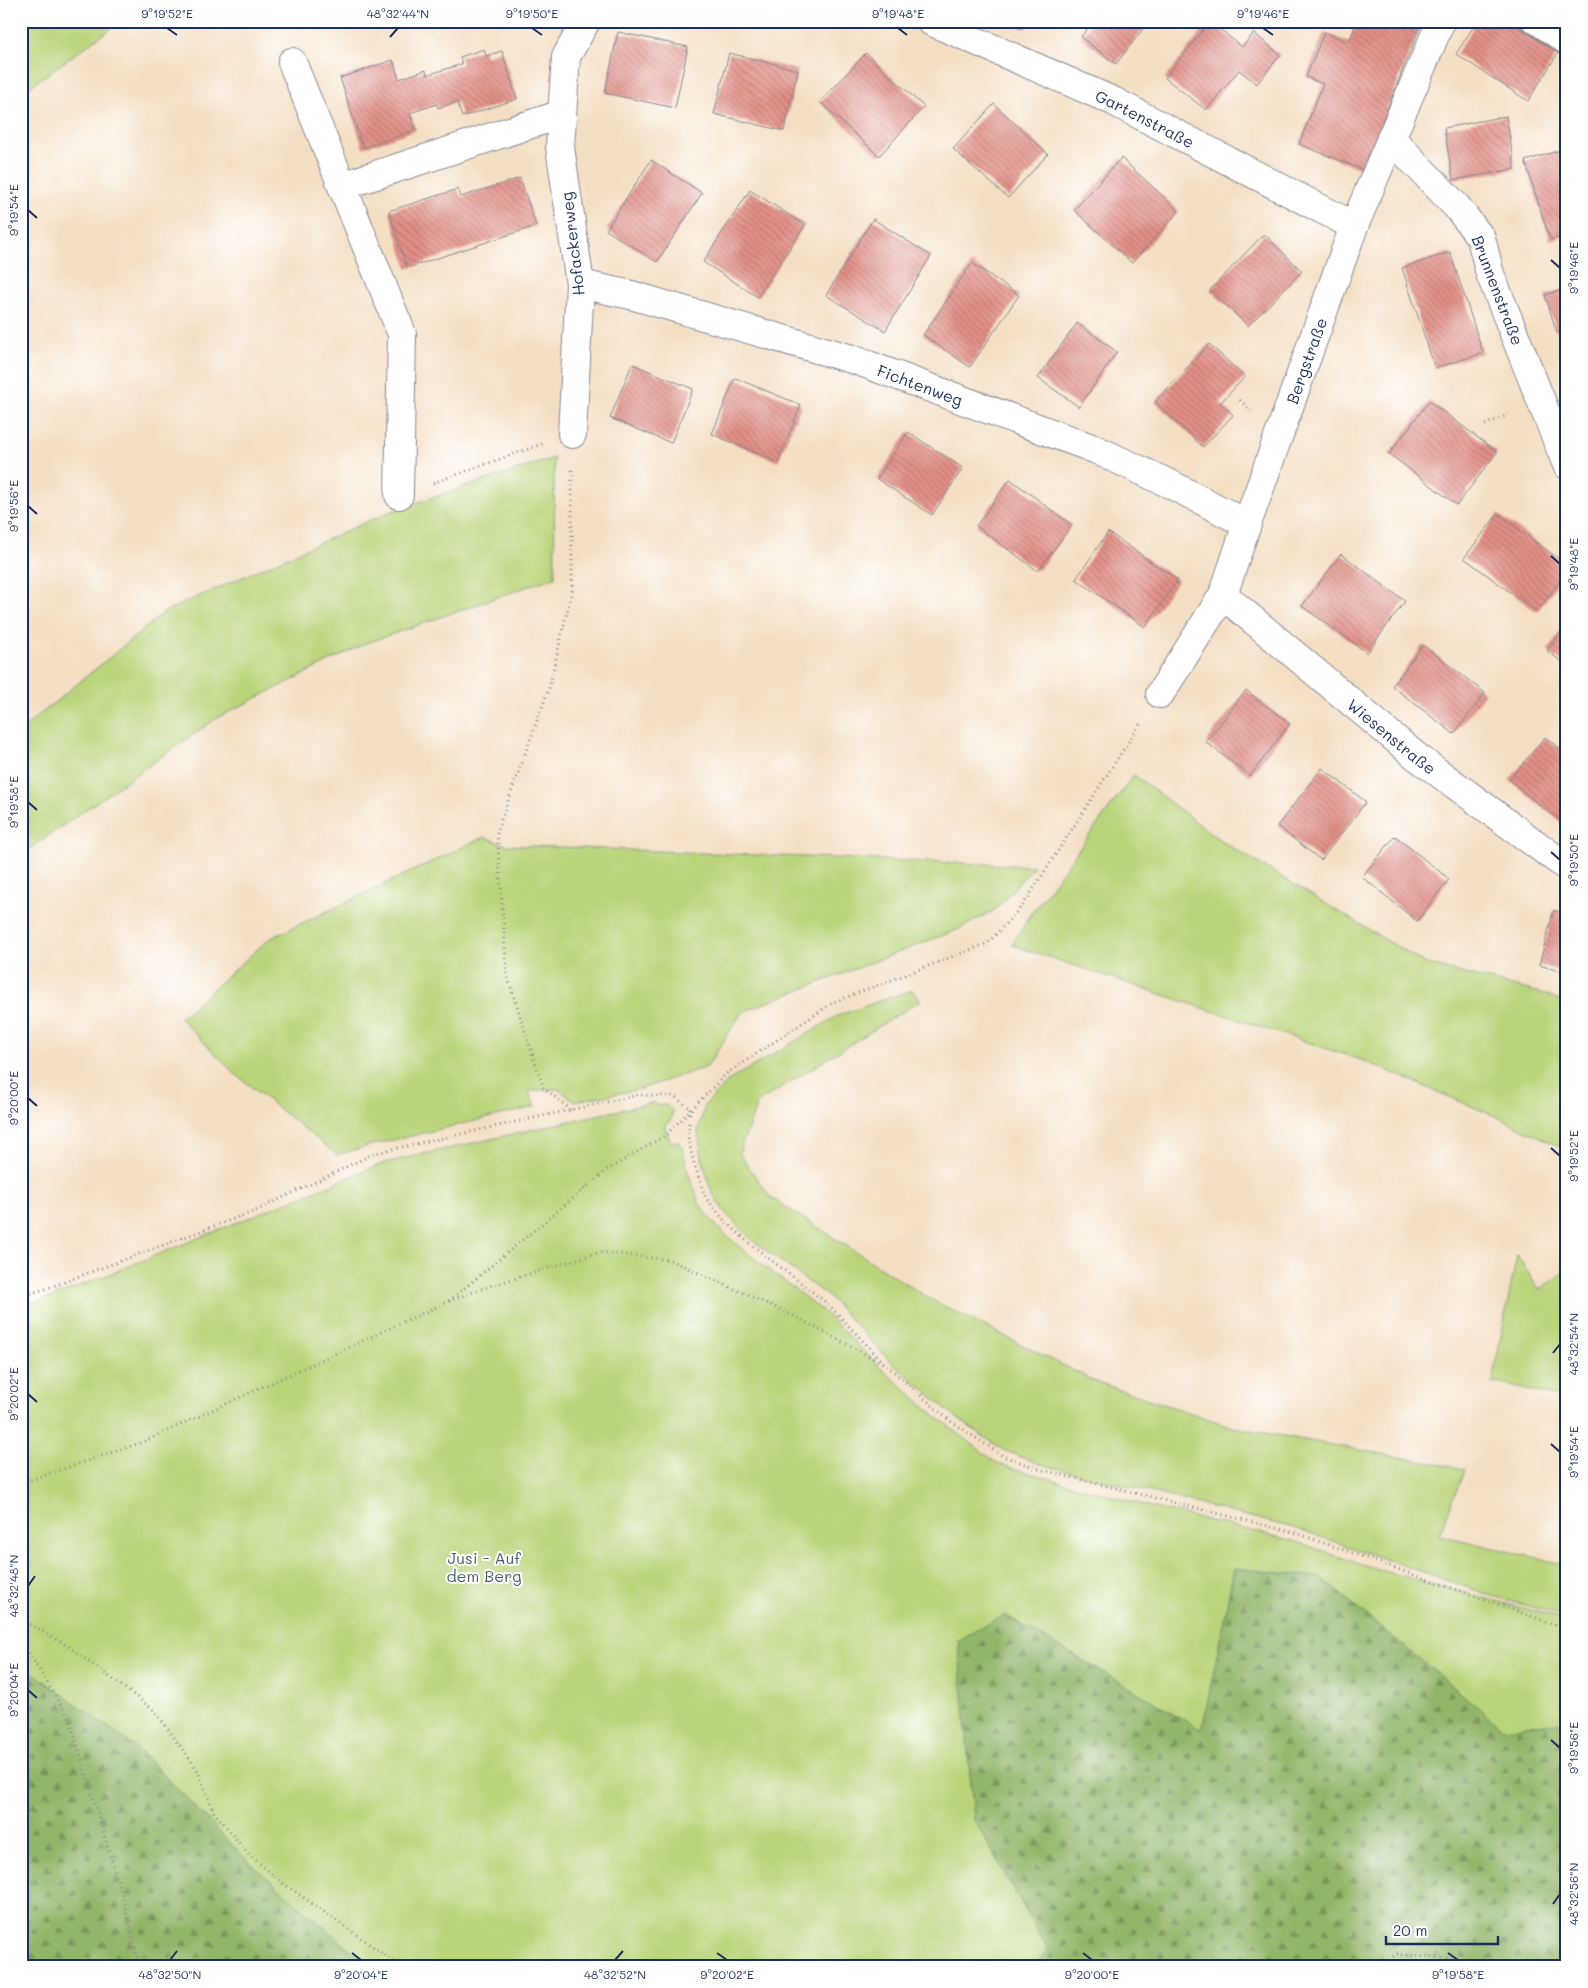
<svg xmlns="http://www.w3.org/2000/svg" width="1588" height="1988" viewBox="0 0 1588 1988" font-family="Mali,sans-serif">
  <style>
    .green { fill: #b9d479; stroke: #6a826c }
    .forest { fill: url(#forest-firs); stroke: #567264 }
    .building { fill: url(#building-back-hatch) }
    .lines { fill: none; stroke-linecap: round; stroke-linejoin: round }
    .lane-casing { stroke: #888791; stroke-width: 19 }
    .street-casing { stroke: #888791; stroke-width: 30 }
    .path { stroke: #888791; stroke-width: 3; stroke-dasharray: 1 4; stroke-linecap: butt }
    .lane { stroke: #fff; stroke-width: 16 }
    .street { stroke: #fff; stroke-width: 28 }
    .ticks { fill: none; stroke: #1b2f5e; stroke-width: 2 }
    .labels { text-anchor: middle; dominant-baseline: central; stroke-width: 4; stroke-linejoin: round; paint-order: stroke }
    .street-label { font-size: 16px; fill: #1b2f5e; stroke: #fff }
    .park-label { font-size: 16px; fill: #4a6166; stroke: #fff }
    .neatline { fill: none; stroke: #1b2f5e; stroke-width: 2 }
    .ticks-label { font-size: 12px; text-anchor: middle; fill: #1b2f5e }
  </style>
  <defs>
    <pattern id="forest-firs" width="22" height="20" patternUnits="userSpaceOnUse" patternTransform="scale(1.25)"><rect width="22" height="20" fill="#92b669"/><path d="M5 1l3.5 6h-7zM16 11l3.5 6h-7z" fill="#76945a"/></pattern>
    <pattern id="building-back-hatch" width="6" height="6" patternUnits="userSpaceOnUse" patternTransform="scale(1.25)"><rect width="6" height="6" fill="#e39087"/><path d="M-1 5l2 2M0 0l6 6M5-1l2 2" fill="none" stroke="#b77672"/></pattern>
  </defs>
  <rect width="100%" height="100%" fill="#fff"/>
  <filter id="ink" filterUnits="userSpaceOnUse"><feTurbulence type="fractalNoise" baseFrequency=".02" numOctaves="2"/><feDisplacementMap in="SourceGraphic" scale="10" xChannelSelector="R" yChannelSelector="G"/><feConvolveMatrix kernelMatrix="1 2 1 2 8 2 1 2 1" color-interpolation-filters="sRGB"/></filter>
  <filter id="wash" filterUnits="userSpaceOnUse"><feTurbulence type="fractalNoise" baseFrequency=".0096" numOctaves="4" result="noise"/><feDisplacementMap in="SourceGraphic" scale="20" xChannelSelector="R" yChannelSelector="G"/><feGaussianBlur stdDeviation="1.12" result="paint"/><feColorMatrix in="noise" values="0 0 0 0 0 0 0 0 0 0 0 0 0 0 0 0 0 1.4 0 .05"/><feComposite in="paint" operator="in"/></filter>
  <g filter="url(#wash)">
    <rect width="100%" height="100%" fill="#f4dfc4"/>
    <path class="green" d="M21 21H121L21 93Z
      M554 458 555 577 364 644 217 718 39 842 21 856V730L166 611 391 511Z
      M1134 775 1220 840 1426 964 1548 995 1567 1004V1150L1502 1119 1364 1061 1012 945 1031 914Z
      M484 837 506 845 1034 866 995 910 957 930 742 1012 707 1067 637 1090 575 1101 558 1089 529 1091 535 1107 368 1146 337 1155 234 1073 180 1018 269 939Z
      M912 990 921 1000 758 1102 739 1153 770 1197 930 1299 1094 1381 1233 1427 1465 1469 1439 1535 1567 1565V1617L1489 1595 1298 1529 1040 1464 1003 1450 954 1416 888 1359 830 1298 752 1240 726 1214 712 1193 702 1158 698 1131 705 1105 728 1081 839 1015Z
      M655 1102 656 1105H667L673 1111 670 1121 664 1125 671 1142 677 1141 682 1146 686 1166 699 1203 717 1227 743 1250 823 1311 882 1369 937 1417 998 1464 1151 1507 1295 1541 1365 1566 1567 1620V1967H21V1305L50 1298 384 1163Z
      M1517 1255 1539 1290 1567 1271V1399L1492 1382Z"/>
    <path class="forest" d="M1234 1568 1320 1577 1503 1728 1567 1722V1967H1034L1048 1949 974 1820 958 1640 1005 1615 1202 1730Z
      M21 1664 138 1749 248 1861 370 1967H21Z"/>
    <g id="blocks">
      <path class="building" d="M1012 21H1028L1022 29Z
        M1093 21H1149L1116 64 1081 37Z
        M1210 21 1242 47 1254 33 1280 55 1257 84 1239 70 1206 110 1165 78Z
        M1357 21H1422L1363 170 1299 144 1323 84 1306 77 1324 32 1349 42Z
        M1477 21H1509L1558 53 1528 101 1456 54Z
        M618 32 688 47 675 108 605 93Z
        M484 49 486 56 502 51 517 99 462 117 457 102 438 108 437 104 410 113 416 130 363 148 340 78 393 60 399 79 426 70 427 75 462 64 460 57Z
        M729 53 798 70 784 131 714 114Z
        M866 53 924 107 879 156 820 102Z
        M994 104 1048 154 1008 198 953 149Z
        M1506 116 1515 169 1453 180 1444 128Z
        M1567 148V235L1550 240 1525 161Z
        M1121 158 1179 211 1132 263 1074 210Z
        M651 160 702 193 657 262 606 230Z
        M520 178 536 226 407 268 389 211 458 189 461 197Z
        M750 190 805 225 758 297 703 262Z
        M873 219 931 256 885 331 826 295Z
        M1264 234 1302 271 1248 326 1210 290Z
        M1450 252 1483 353 1435 368 1402 268Z
        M972 263 1019 295 970 367 923 335Z
        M1567 288V329L1557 333 1545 295Z
        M1077 323 1117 352 1079 407 1038 378Z
        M1209 344 1245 377 1220 403 1233 415 1203 447 1155 402Z
        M632 364 693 389 671 443 610 418Z
        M735 378 801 405 778 462 712 434Z
        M1429 401 1497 452 1457 505 1389 454Z
        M908 432 963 468 932 515 877 479Z
        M1010 479 1072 525 1038 571 976 526Z
        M1498 514 1567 565V571L1537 612 1464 558Z
        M1108 532 1178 580 1145 627 1076 579Z
        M1341 554 1405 601 1367 653 1302 606Z
        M1567 623V665L1547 651Z
        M1423 645 1485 693 1454 734 1392 686Z
        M1246 690 1290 724 1250 776 1206 742Z
        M1545 737 1567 754V827L1509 780Z
        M1322 768 1366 802 1321 860 1277 826Z
        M1395 836 1449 879 1417 921 1362 877Z
        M1554 910 1567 914V973L1539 965Z"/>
    </g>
  </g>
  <g filter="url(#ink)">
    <use href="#blocks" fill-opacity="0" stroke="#888791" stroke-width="1"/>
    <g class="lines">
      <g class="lane-casing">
        <path id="lane" d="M1528 21 1567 48"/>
      </g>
      <g class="street-casing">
        <g id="street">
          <path id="s1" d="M930 21 1113 101 1354 226"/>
          <path d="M292 62 402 334 399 495"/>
          <path d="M1391 138 1457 207 1481 238 1490 274 1567 465"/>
          <path d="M342 186 562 114"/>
          <path id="s2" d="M580 284 631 295 855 360 1097 450 1172 485 1247 524"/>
          <path d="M572 434 580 284 560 147 566 57 586 21"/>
          <path id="s3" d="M1223 595 1417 757 1567 867"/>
          <path id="s4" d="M1160 694 1223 595 1247 524 1354 226 1441 21"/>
        </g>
      </g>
      <path class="path" d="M1240 400 1251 411
        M1485 425 1510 414
        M433 483 542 444
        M690 1108 688 1138 694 1163 706 1198 724 1220 749 1243 828 1304 885 1364 949 1420 1003 1456 1039 1469 1296 1533 1567 1629
        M571 1110 543 1087 507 975 497 831 549 688 572 591V466
        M21 1296 45 1289 255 1211 375 1153 638 1095 674 1096 690 1108
        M449 1301 607 1170 666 1135 726 1074 834 1002 988 943 1023 905 1142 721
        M21 1483 143 1442 449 1301 487 1287 600 1252 670 1260 790 1314 882 1363
        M21 1619 68 1646 154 1710 197 1769 214 1812 249 1855 283 1883 402 1967
        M21 1640 70 1720 122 1895 140 1967
        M1382 1967 1396 1954 1530 1967
        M1551 1967 1567 1959"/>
      <use href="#lane" class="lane"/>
      <use href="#street" class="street"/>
    </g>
  </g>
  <path class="ticks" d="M167 28 177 35M532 28 542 35M898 28 907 35M1263 28 1273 35M390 37 398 28M28 210 37 218M1551 260 1560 268M28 506 37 514M1551 556 1560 564M28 802 37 810M1551 852 1560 860M28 1098 37 1106M1551 1148 1560 1156M1553 1353 1560 1344M28 1394 37 1402M1551 1444 1560 1452M28 1586 35 1576M28 1690 37 1698M1551 1740 1560 1748M1553 1904 1560 1894M352 1953 361 1960M717 1953 727 1960M1083 1953 1092 1960M1448 1953 1458 1960M170 1960 177 1951M615 1960 623 1951"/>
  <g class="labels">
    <g class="street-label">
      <text stroke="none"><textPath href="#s1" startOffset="236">Gartenstraße</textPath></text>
      <text transform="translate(572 244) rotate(-97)">Hofackerweg</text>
      <text transform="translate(1498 290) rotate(69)">Brunnenstraße</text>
      <text stroke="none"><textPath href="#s4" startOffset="366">Bergstraße</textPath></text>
      <text stroke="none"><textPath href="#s2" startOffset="355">Fichtenweg</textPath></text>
      <text stroke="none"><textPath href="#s3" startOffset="220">Wiesenstraße</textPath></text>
    </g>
    <g class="park-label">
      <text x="484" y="1557">Jusi - Auf<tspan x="484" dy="18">dem Berg</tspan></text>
    </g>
  </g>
  <rect width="1588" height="1988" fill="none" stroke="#fff" stroke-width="55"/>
  <path d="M1386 1936v8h112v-8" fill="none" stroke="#1b2f5e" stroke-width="2.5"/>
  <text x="1393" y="1936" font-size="15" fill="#1b2f5e" stroke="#ffffff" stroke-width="4" paint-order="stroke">20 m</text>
  <rect x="28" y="28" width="1532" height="1932" class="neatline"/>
  <g class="ticks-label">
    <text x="167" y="18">9°19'52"E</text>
    <text x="398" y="18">48°32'44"N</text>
    <text x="532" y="18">9°19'50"E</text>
    <text x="898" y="18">9°19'48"E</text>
    <text x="1263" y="18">9°19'46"E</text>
    <text transform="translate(14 210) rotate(-90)" y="4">9°19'54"E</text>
    <text transform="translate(1574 268) rotate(-90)" y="4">9°19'46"E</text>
    <text transform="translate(14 506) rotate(-90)" y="4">9°19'56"E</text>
    <text transform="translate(1574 564) rotate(-90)" y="4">9°19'48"E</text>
    <text transform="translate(14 802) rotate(-90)" y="4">9°19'58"E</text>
    <text transform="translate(1574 860) rotate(-90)" y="4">9°19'50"E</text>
    <text transform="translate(14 1098) rotate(-90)" y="4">9°20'00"E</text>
    <text transform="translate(1574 1156) rotate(-90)" y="4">9°19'52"E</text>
    <text transform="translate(1574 1344) rotate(-90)" y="4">48°32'54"N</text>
    <text transform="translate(14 1394) rotate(-90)" y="4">9°20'02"E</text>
    <text transform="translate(1574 1452) rotate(-90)" y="4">9°19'54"E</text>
    <text transform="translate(14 1586) rotate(-90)" y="4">48°32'48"N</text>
    <text transform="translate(14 1690) rotate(-90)" y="4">9°20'04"E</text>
    <text transform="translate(1574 1748) rotate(-90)" y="4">9°19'56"E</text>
    <text transform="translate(1574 1894) rotate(-90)" y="4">48°32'56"N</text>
    <text x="170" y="1979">48°32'50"N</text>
    <text x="361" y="1979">9°20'04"E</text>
    <text x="615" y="1979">48°32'52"N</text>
    <text x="727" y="1979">9°20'02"E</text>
    <text x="1092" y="1979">9°20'00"E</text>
    <text x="1458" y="1979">9°19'58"E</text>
  </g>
</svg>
